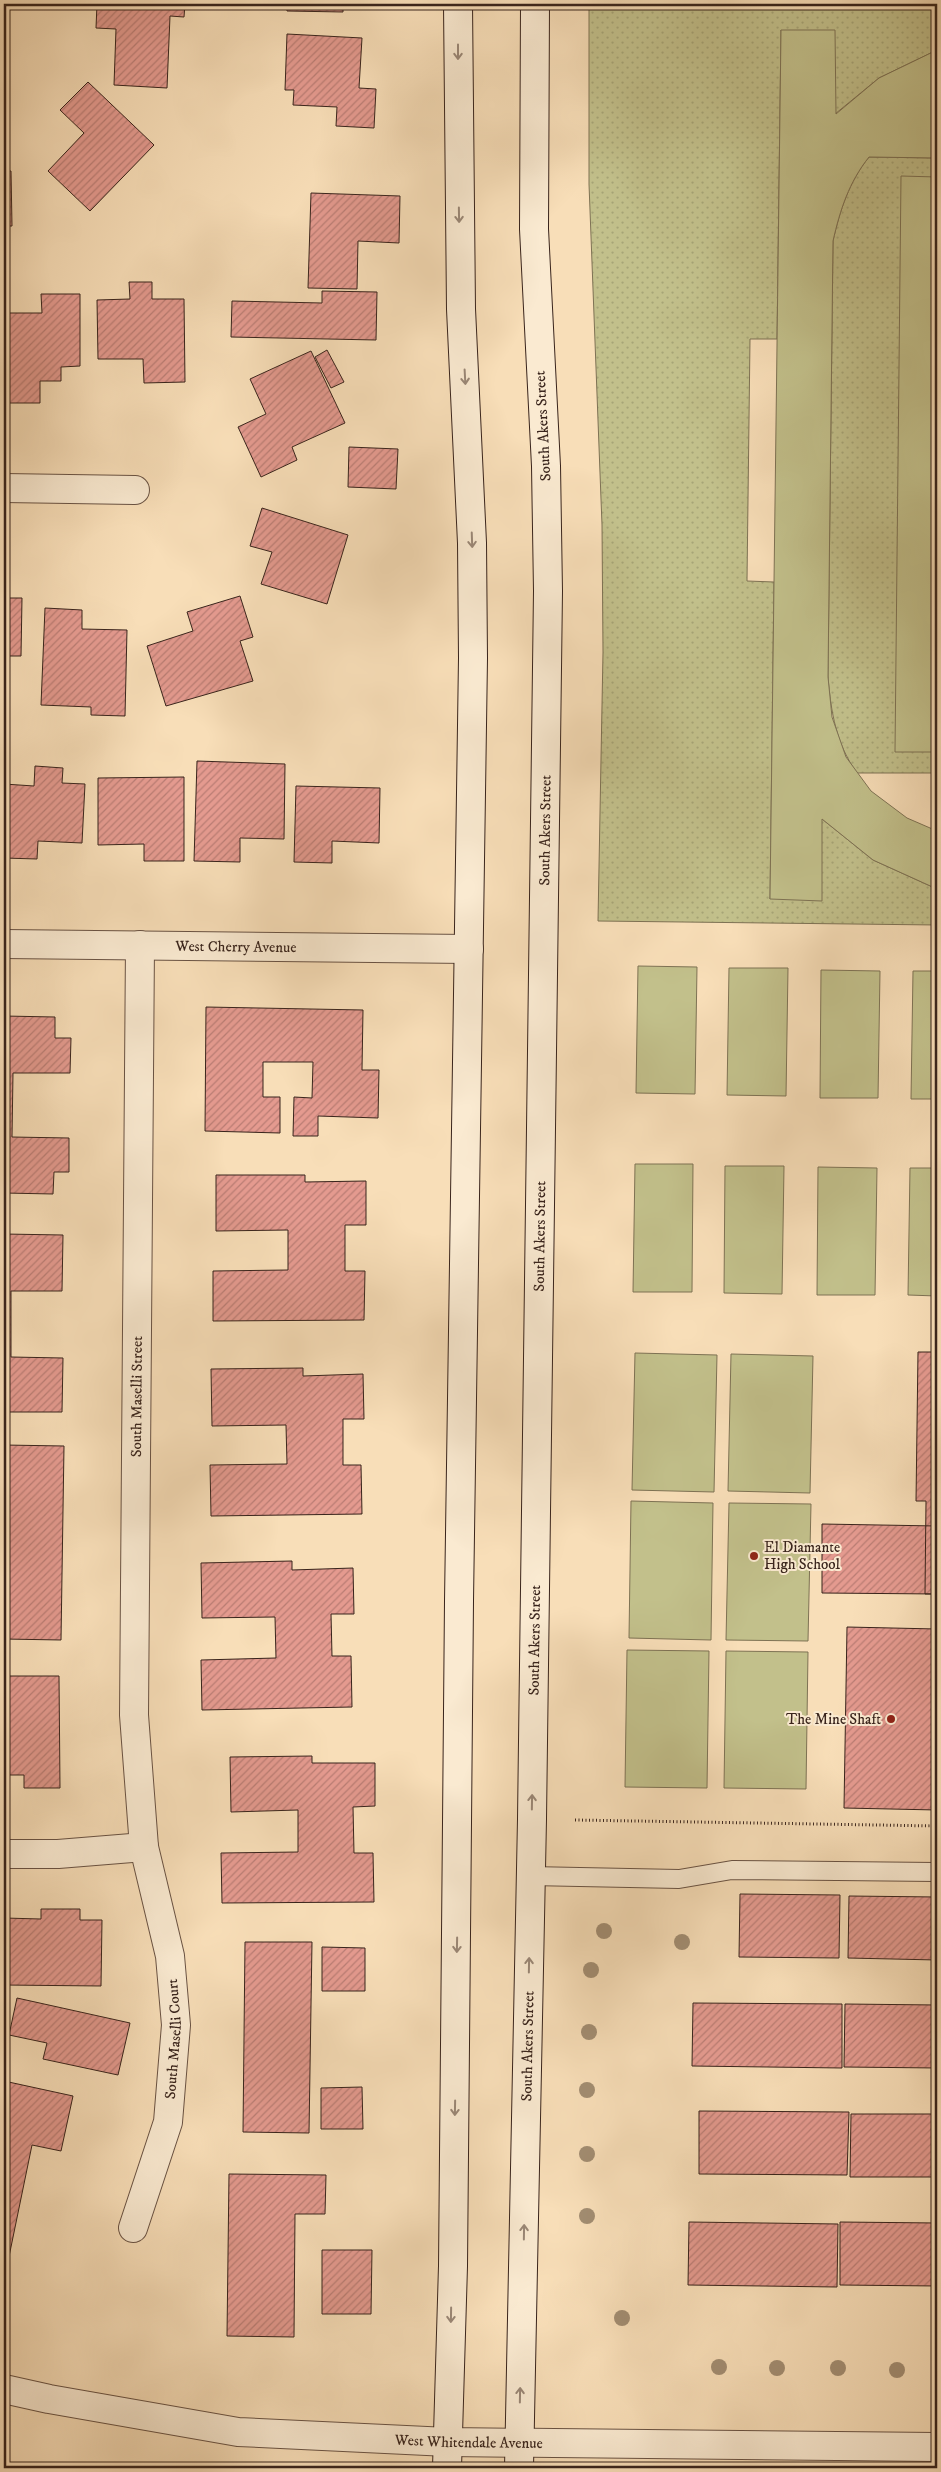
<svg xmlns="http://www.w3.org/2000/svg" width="941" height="2472" viewBox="0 0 941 2472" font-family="'IM FELL DW Pica',serif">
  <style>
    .green { fill: url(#green-dots); stroke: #7e7254 }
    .pitch { fill: #c2c08b; stroke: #7e7254 }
    .building { fill: url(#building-hatch); stroke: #39241c }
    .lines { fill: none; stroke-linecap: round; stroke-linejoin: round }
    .service-casing { stroke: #695243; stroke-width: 20 }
    .minor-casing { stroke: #695243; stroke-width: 30 }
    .tertiary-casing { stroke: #695243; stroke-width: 30 }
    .secondary-casing { stroke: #39241c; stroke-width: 30 }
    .path { stroke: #39241c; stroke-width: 3; stroke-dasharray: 1 2.5; stroke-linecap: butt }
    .service { stroke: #faead1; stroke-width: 18 }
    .minor { stroke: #faead1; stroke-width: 28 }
    .tertiary { stroke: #faead1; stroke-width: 28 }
    .secondary { stroke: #faead1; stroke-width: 28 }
    .tree { fill: #a28d72 }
    .oneway { stroke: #9a8776 }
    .poi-dot { fill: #8f2418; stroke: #faead1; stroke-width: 2 }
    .labels { text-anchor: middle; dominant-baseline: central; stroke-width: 4; stroke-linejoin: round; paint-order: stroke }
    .street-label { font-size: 15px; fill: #39241c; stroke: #faead1 }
    .poi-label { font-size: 15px; fill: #39241c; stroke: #faead1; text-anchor: start }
  </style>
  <defs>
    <pattern id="green-dots" width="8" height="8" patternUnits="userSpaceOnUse" patternTransform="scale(1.25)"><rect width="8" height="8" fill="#c2c08b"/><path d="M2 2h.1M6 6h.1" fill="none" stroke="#a7a577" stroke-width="1.8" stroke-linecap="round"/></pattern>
    <pattern id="building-hatch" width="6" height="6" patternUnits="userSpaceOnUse" patternTransform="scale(1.25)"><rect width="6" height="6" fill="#e49a8f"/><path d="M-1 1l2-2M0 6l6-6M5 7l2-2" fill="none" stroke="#ba7d74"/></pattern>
  </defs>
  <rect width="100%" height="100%" fill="#f8deb8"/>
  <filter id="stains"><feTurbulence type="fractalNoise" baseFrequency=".004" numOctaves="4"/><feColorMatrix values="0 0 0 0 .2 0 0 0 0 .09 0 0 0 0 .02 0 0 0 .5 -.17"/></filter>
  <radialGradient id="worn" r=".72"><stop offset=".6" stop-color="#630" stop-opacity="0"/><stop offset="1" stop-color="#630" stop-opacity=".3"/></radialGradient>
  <path class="green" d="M589 4H937V50L879 78 835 114 781 30 777 339H750L747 581 774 582 770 899 822 819 873 860 937 889V925L598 921 603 652 602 525 589 184Z
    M869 157 937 158V773H857C836 744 831 712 828 677L833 241C840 210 849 182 869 157Z"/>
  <path class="pitch" d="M781 30H835L836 114 879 78 937 50V158L869 157C849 182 840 210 833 241L828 677 832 717 846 757 871 791 907 818 937 831V889L873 860 822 819V901L770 899Z
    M901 176 937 177V752H895Z
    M638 966 697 967 695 1094 636 1093Z
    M729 968H788L786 1096 727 1095Z
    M821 970 880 971 878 1098H820Z
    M913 971H937V1099H911Z
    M635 1164H693L692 1292H633Z
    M725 1166H784L782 1294 724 1293Z
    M818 1167 877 1168 875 1295H817Z
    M910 1168H937V1296L908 1295Z
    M635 1353 717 1355 714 1492 632 1490Z
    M731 1354 813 1356 810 1493 728 1491Z
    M631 1501 713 1503 711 1640 629 1638Z
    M729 1503 811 1504 808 1641 726 1640Z
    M627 1650 709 1651 707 1788 625 1787Z
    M726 1651 808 1652 806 1789 724 1788Z"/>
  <path class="building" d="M97 4H185L184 17 170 16 167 88 114 85 116 29 96 28Z
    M287 4H343V12L287 11Z
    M287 34 362 38 359 88 376 89 374 128 336 126 337 107 293 105 294 90H285Z
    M88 82 154 145 90 211 48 171 84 133 60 110Z
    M4 171H11L12 226H4Z
    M311 193 400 196 399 243 358 241 357 289 308 288Z
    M129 282H152V299H184L185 382 144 383 143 359H98L97 300 130 299Z
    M322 291 377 292 376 340 231 337 232 301 322 303Z
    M41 294H80V366L61 367V381H40V403H4V313H42Z
    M327 350 344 382 331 388 315 357Z
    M311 351 345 423 292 447 297 460 261 477 238 427 266 414 250 379Z
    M349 447 398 449 396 489 348 487Z
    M262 508 348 535 327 604 261 584 272 552 250 546Z
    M4 580H8V598H22L21 656H4Z
    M240 596 253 637 240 641 253 681 166 706 147 646 193 631 187 612Z
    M45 608 82 610V629L127 630 125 716 91 715V707L41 705Z
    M197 761 285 764 284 839 240 838V862L194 861Z
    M35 766 63 768 62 783 85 784 82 843 38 841 37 859 4 858V784L34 786Z
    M184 777V861H144V844L98 845V778Z
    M296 786 380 788 379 843 332 841V863L294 862Z
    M206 1007 363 1010 362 1070H379L378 1118 318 1116V1136H293L294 1097 312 1098 313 1062H263V1097H280V1133L205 1131Z
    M4 1016 55 1017V1038H71L70 1073H13L12 1137 69 1138V1172H54L53 1194 4 1193Z
    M216 1175H305V1182L366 1181V1225H345V1271H365L364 1320 213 1321V1271L288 1270V1230L216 1231Z
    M4 1234 63 1235 62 1291H11V1357L63 1358 62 1412H4Z
    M918 1352H937V1594H925L926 1501H916Z
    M303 1368V1376L363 1374 364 1419H343V1465H361L362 1514 211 1516 210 1465 287 1464 286 1425 212 1426 211 1369Z
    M4 1445 64 1446 61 1640 4 1639Z
    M822 1524 937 1526V1594L822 1593Z
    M292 1561V1570L353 1568 354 1614H331L332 1656H351L352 1707 202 1710 201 1660 276 1658 275 1617 202 1618 201 1563Z
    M847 1627 937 1629V1810L844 1808Z
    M4 1676H59L60 1788H24V1775H4Z
    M312 1756V1763H375V1806L353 1807 354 1853H373L374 1902 222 1903 221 1853 298 1852V1810L231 1812 230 1757Z
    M740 1894 840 1895 839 1958 739 1957Z
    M849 1896 937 1897V1960L848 1958Z
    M41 1909H80V1920H102L101 1986 4 1985V1918L41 1919Z
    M245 1942H312L309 2133 243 2132Z
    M322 1947 365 1948V1991H322Z
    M17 1998 130 2023 118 2075 43 2059 47 2043 9 2035Z
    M693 2003 842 2004V2068L692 2066Z
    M845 2004 937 2005V2068L844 2067Z
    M4 2081 73 2096 61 2151 32 2145 5 2276Z
    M362 2087 363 2129H321V2088Z
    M699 2111 849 2112 847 2175 699 2174Z
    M851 2114H937V2177H850Z
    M229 2174 326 2175 325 2214H295L294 2337 227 2336Z
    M689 2222 838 2224 837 2287 688 2285Z
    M840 2222 937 2223V2286L840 2285Z
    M322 2250H372L371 2314H322Z"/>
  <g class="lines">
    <g class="service-casing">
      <path id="service" d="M530 1876 679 1879 732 1870 937 1872"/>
    </g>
    <g class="minor-casing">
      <g id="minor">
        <path d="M4 488 135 490"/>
        <path id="s1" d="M4 944 469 949"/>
        <path d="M4 1854H58L144 1847"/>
        <path id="s2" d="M133 2228 168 2122 176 2025 170 1956 144 1847 134 1715 140 945"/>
      </g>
    </g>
    <g class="tertiary-casing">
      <g id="tertiary">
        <path id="s3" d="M4 2389 49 2399 238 2432 448 2442 937 2447"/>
      </g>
    </g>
    <g class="secondary-casing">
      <g id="secondary">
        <path d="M447 2468 453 2266 459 1601 473 658 472 543 461 309 458 4"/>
        <path id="s4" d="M519 2468 532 1819 548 591 546 466 534 229 535 4"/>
      </g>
    </g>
    <path class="path" d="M575 1820 937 1826"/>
    <use href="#service" class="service"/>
    <use href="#minor" class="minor"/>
    <use href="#tertiary" class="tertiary"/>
    <use href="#secondary" class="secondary"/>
  </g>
  <g class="tree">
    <circle cx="604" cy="1931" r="8"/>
    <circle cx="682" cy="1942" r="8"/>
    <circle cx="591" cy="1970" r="8"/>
    <circle cx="589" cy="2032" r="8"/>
    <circle cx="587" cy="2090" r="8"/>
    <circle cx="587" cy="2154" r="8"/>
    <circle cx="587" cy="2216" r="8"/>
    <circle cx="622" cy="2318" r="8"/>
    <circle cx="719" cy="2367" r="8"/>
    <circle cx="777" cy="2368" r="8"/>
    <circle cx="838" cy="2368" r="8"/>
    <circle cx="897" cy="2370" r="8"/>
  </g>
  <defs><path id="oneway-shaft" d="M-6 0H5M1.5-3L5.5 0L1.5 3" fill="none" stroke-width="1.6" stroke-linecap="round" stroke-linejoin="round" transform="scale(1.25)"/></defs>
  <g class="oneway">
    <use href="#oneway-shaft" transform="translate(458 52) rotate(90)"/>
    <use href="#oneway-shaft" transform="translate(459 215) rotate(89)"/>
    <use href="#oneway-shaft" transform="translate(465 377) rotate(87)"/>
    <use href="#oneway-shaft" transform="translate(472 540) rotate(88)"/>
    <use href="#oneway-shaft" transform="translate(532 1802) rotate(-89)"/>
    <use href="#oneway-shaft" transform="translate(457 1945) rotate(91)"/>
    <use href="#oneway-shaft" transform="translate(529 1965) rotate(-89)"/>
    <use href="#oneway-shaft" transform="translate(455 2108) rotate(91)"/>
    <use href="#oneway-shaft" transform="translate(524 2232) rotate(-89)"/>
    <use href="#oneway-shaft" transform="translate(451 2315) rotate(91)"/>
    <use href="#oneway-shaft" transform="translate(520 2395) rotate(-89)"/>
  </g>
  <g class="poi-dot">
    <circle cx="754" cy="1556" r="5"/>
    <circle cx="891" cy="1719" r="5"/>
  </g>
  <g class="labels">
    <g class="street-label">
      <text transform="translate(543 426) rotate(-93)">South Akers Street</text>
      <text stroke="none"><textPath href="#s4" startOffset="1638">South Akers Street</textPath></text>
      <text stroke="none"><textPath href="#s1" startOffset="232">West Cherry Avenue</textPath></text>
      <text stroke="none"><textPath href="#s4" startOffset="1232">South Akers Street</textPath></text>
      <text stroke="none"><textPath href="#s2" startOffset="841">South Maselli Street</textPath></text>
      <text stroke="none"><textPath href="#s4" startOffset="828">South Akers Street</textPath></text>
      <text stroke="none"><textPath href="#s2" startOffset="195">South Maselli Court</textPath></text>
      <text stroke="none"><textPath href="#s4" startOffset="422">South Akers Street</textPath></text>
      <text stroke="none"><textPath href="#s3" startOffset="469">West Whitendale Avenue</textPath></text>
    </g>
    <g class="poi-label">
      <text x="764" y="1547">El Diamante<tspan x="764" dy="17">High School</tspan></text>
      <text x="881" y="1719" text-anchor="end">The Mine Shaft</text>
    </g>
  </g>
  <rect width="941" height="2472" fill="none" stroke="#f8deb8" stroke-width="20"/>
  <rect x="5" y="5" width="931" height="2462" fill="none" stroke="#39241c" stroke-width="2.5"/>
  <rect x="10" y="10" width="921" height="2452" fill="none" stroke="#39241c"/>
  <rect width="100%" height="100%" filter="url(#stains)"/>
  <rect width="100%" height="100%" fill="url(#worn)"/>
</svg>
